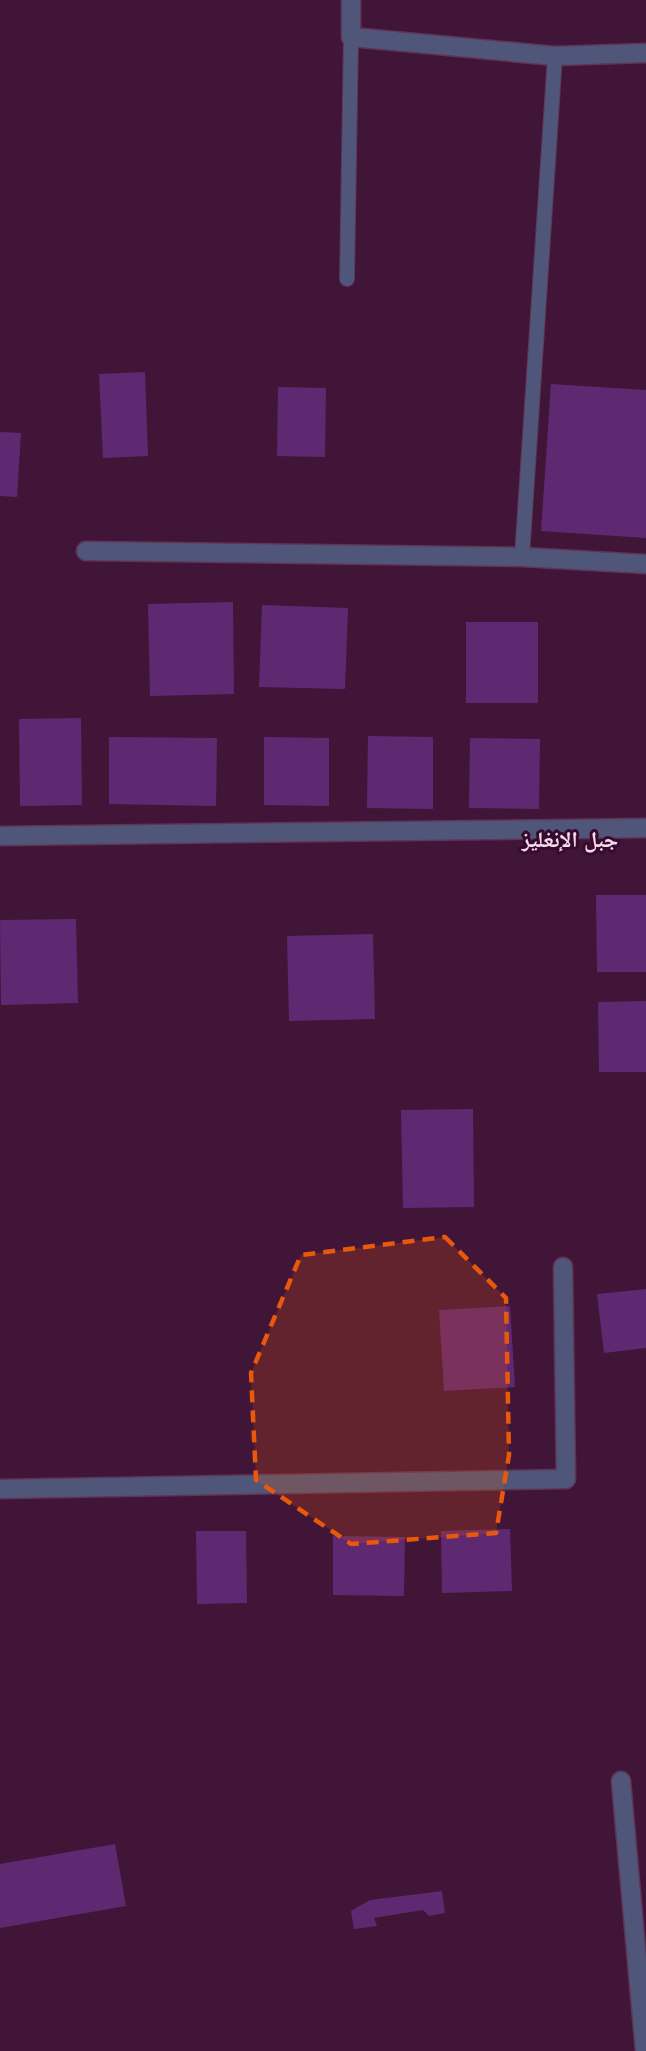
<svg xmlns="http://www.w3.org/2000/svg" width="646" height="2051" viewBox="0 0 646 2051" font-family="'Work Sans','Noto Naskh Arabic',sans-serif">
  <style>
    .building { fill: #5f2972 }
    .lines { fill: none; stroke-linecap: round; stroke-linejoin: round }
    .lane-casing { stroke: #5e3555; stroke-width: 16 }
    .street-casing { stroke: #5e3555; stroke-width: 21 }
    .lane { stroke: #505679; stroke-width: 14 }
    .street { stroke: #505679; stroke-width: 18 }
    .marked { fill: #e8590c; fill-opacity: 0.2; stroke: #e8590c; stroke-width: 4.5; stroke-dasharray: 12 8; stroke-linejoin: round }
    .labels { text-anchor: middle; dominant-baseline: central; stroke-width: 6; stroke-linejoin: round; paint-order: stroke }
    .district-label { font-size: 22px; font-weight: bold; fill: #f7daee; stroke: #360b2e }
  </style>
  <rect width="100%" height="100%" fill="#411538"/>
  <path class="building" d="M145 372 148 456 103 458 99 374Z
    M551 384 646 390V538L541 531Z
    M278 387 326 388 325 457 277 456Z
    M0 432 21 433 17 497 0 496Z
    M233 602 234 694 150 696 148 604Z
    M262 605 348 608 345 689 259 687Z
    M466 622H538V703H466Z
    M81 718 82 805 20 806 19 719Z
    M368 736 433 737V809L367 808Z
    M109 737 217 738 216 806 109 804Z
    M264 737 329 738V806L264 805Z
    M470 738 540 739 539 809 469 808Z
    M596 895H646V972H597Z
    M76 919 78 1003 1 1005 0 920Z
    M373 934 375 1019 289 1021 287 936Z
    M646 1001V1072H599L598 1002Z
    M473 1109 474 1207 403 1208 401 1110Z
    M646 1289V1348L604 1353 597 1294Z
    M510 1306 515 1387 444 1391 439 1310Z
    M510 1529 512 1591 442 1593 441 1531Z
    M196 1531H246L247 1603 197 1604Z
    M333 1536 405 1537 404 1596 333 1595Z
    M115 1844 126 1906 0 1928V1864Z
    M442 1891 445 1913 429 1916 423 1910 374 1918 377 1926 354 1929 351 1911 370 1900Z"/>
  <g class="lines">
    <g class="lane-casing">
      <path id="lane" d="M347 279 351 37
        M522 557 555 56"/>
    </g>
    <g class="street-casing">
      <path id="street" d="M351 0V37L555 56 646 53
        M86 551 522 557 646 564
        M0 836 646 828
        M0 1489 566 1479 563 1267
        M621 1781 645 2051"/>
    </g>
    <use href="#lane" class="lane"/>
    <use href="#street" class="street"/>
  </g>
  <path class="marked" d="M445 1237 506 1298 509 1455 496 1533 351 1544 256 1480 251 1373 301 1255Z"/>
  <g class="labels">
    <g class="district-label">
      <text x="570" y="839">جبل الإنغليز</text>
    </g>
  </g>
</svg>
